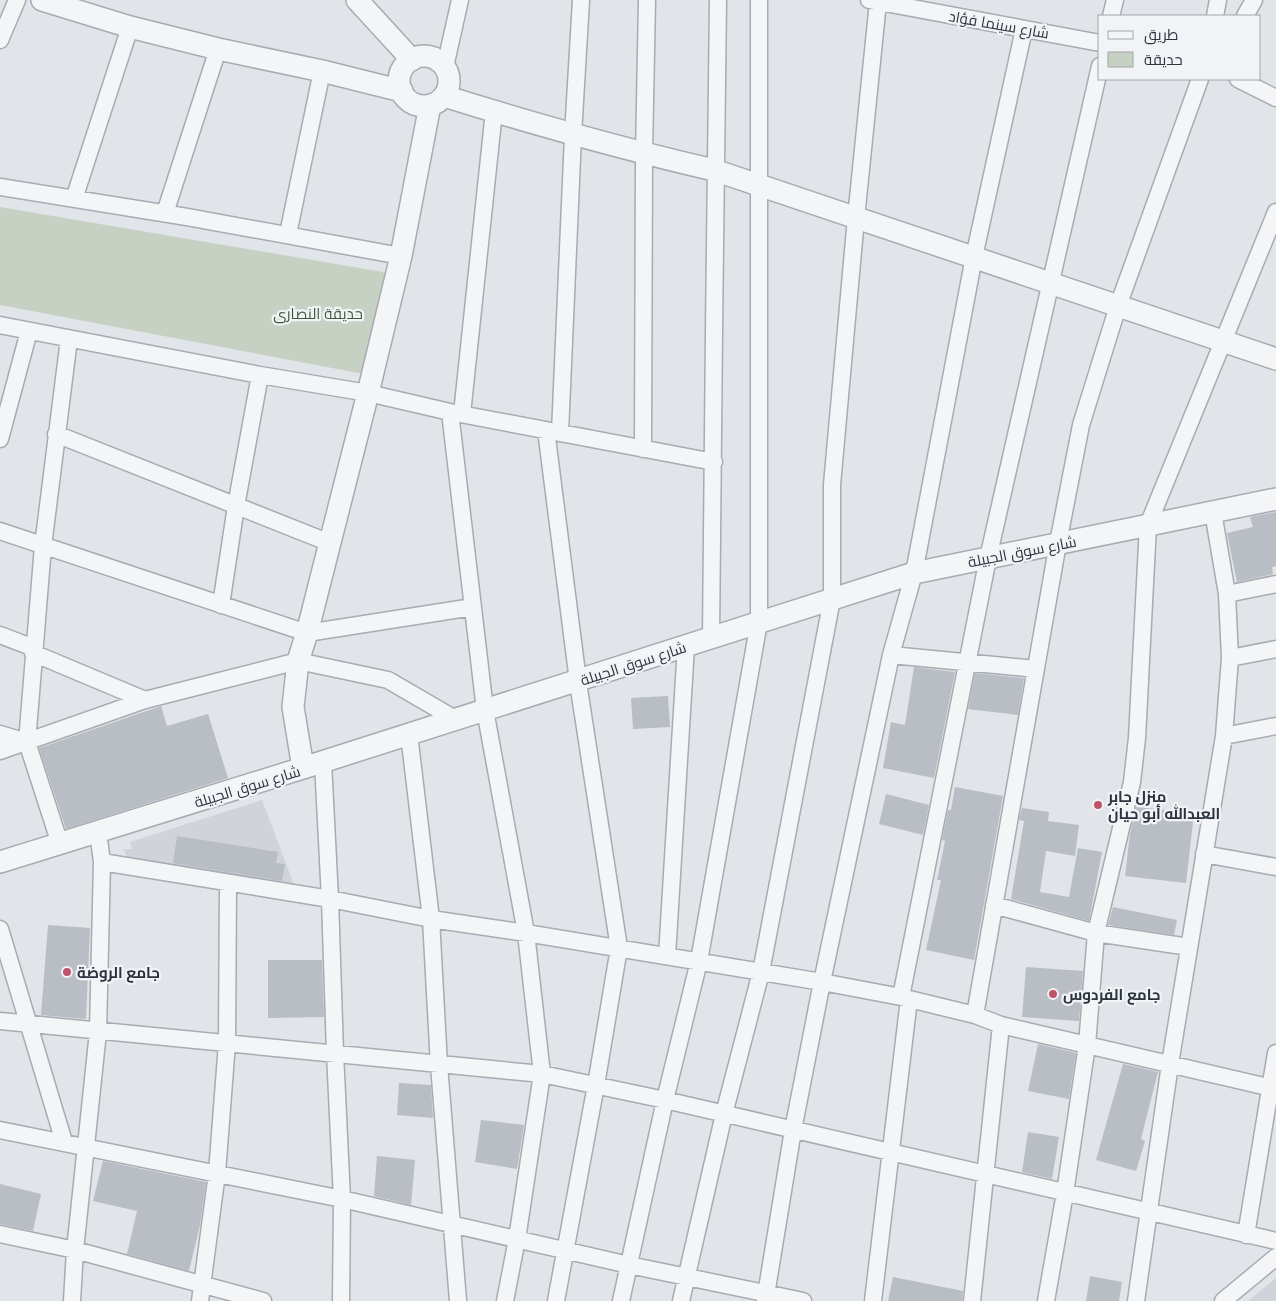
<svg xmlns="http://www.w3.org/2000/svg" width="1276" height="1301" viewBox="0 0 1276 1301" font-family="Lato,Cairo,sans-serif">
  <style>
    .built { fill: #d0d3da }
    .green { fill: #c7d1c3 }
    .building { fill: #b9bec4 }
    .lines { fill: none; stroke-linecap: round; stroke-linejoin: round }
    .minor-casing { stroke: #a7abb2; stroke-width: 19 }
    .tertiary-casing { stroke: #a7abb2; stroke-width: 24 }
    .minor { stroke: #f4f5f7; stroke-width: 16 }
    .tertiary { stroke: #f4f5f7; stroke-width: 21 }
    .poi-dot { fill: #bf5468; stroke: #f1f3f6; stroke-width: 2 }
    .labels { text-anchor: middle; dominant-baseline: central; stroke-width: 4.5; stroke-linejoin: round; paint-order: stroke }
    .street-label { font-size: 15px; fill: #2b333e; stroke: #f1f3f6 }
    .park-label { font-size: 15px; fill: #41583a; stroke: #f1f3f6 }
    .poi-label { font-size: 15px; font-weight: bold; fill: #2b333e; stroke: #f1f3f6; text-anchor: start }
  </style>
  <rect width="100%" height="100%" fill="#e1e4e8"/>
  <path class="built" d="M262 800 294 885 128 859 123 849H132L130 842Z
    M1276 1278V1301H1248Z"/>
  <path class="green" d="M0 207 389 273 369 375 0 305Z"/>
  <path class="building" d="M1276 512V566L1272 567 1273 574 1237 582 1227 533 1253 527 1250 517Z
    M914 667 955 672 934 778 883 768 891 722 905 725Z
    M975 673 1024 678 1018 715 968 709Z
    M668 696 670 727 633 729 631 698Z
    M161 706 167 726 208 714 228 778 66 829 39 748Z
    M955 787 1003 796 974 960 926 950 941 880H937L945 841 942 840 948 810H951Z
    M886 794 929 805 923 835 879 824Z
    M1136 807 1194 813 1186 883 1125 876 1130 834Z
    M1022 808 1049 812 1048 821 1079 825 1075 856 1046 851 1040 892 1069 897 1078 848 1102 852 1089 921 1011 899 1024 821 1019 820Z
    M177 836 278 852 276 863 285 864 282 881 173 863Z
    M1113 907 1177 920 1174 935 1108 925Z
    M48 925 90 928 86 1019 41 1015Z
    M268 960H322L324 1017 268 1018Z
    M1026 967 1083 971 1079 1021 1022 1017Z
    M1038 1044 1076 1053 1069 1099 1028 1091Z
    M1123 1064 1158 1072 1141 1139 1145 1141 1136 1171 1096 1160Z
    M399 1083 431 1085 433 1118 397 1115Z
    M481 1120 524 1125 517 1169 475 1162Z
    M1028 1132 1059 1137 1052 1179 1022 1172Z
    M377 1156 415 1160 411 1205 374 1196Z
    M103 1161 206 1182 200 1225 189 1271 127 1254 137 1211 93 1201Z
    M0 1184 41 1194 33 1231 0 1224Z
    M1090 1276 1122 1282 1119 1301H1086Z
    M893 1277 963 1291 962 1301H888Z"/>
  <g class="lines">
    <g class="minor-casing">
      <path id="minor" d="M869 0 1100 43
        M1111 16 1115 0
        M1215 16 1218 0
        M1245 16 1254 0
        M0 40 17 0
        M445 67 460 0
        M1238 79 1276 98
        M0 187 187 217 401 256
        M74 199 130 27
        M165 213 218 49
        M288 234 322 71
        M0 325 260 375 368 393 450 412 714 462
        M450 412 485 710 526 933 542 1074 517 1239 505 1301
        M462 414 494 111
        M546 430 579 689 619 948 596 1085 556 1301
        M560 433 573 135 581 0
        M56 434 330 543
        M0 439 29 331
        M643 449 644 154 647 0
        M0 531 307 633 473 607
        M1227 594 1276 584
        M221 605 236 506 260 375
        M0 635 34 648
        M711 638C714 425 714 213 718 0
        M33 653 145 700
        M891 655 1036 669
        M1230 658 1276 649
        M0 734 27 742
        M409 734 431 919 439 1065 458 1301
        M1224 736 1276 726
        M0 751 145 700 298 661 388 680 455 719
        M323 762 330 899 335 1053 342 1199 341 1301
        M60 844 27 742 43 546 69 339
        M1204 854 1276 867
        M102 862 330 899 431 919 526 933 822 982 901 997 975 1015 1001 1025 1276 1089
        M994 905 1096 933 1189 947
        M0 929 64 1142
        M667 956 686 646
        M901 997 988 558 1100 66
        M975 1015 1058 543 1081 425 1118 306 1200 79
        M0 1021 542 1074 665 1100 1276 1241
        M0 1130 342 1199 629 1265 803 1301
        M0 1234 75 1250 263 1301
        M1246 1235 1276 1053
        M72 1301 75 1250 98 1032 102 862 98 832
        M200 1301 217 1173 227 1043 228 883
        M621 1301 665 1100 699 961 759 622V0
        M681 1301 724 1114 761 972 832 599V485L856 218 878 2
        M765 1301 793 1130 822 982 891 655 914 573 974 257 1024 29
        M873 1301 909 999
        M972 1301 1001 1025
        M1046 1301 1065 1193 1087 1045 1096 933 1132 782 1137 738 1148 525 1276 212
        M1136 1301 1170 1064 1224 736 1230 658 1227 594 1213 512
        M1223 1301 1276 1257"/>
    </g>
    <g class="tertiary-casing">
      <path id="tertiary" d="M42 0 130 27 218 49 322 71 402 91
        M357 0 412 60
        M399 81a25 25 0 1 1 50 0a25 25 0 1 1-50 0Z
        M444 96C534 124 623 149 714 170L1276 359
        M303 768 293 707 298 661 307 633 368 393 401 256 430 105
        M0 862 303 768 914 573 1276 499"/>
    </g>
    <use href="#minor" class="minor"/>
    <use href="#tertiary" class="tertiary"/>
  </g>
  <g class="poi-dot">
    <circle cx="1098" cy="805" r="5"/>
    <circle cx="67" cy="972" r="5"/>
    <circle cx="1053" cy="994" r="5"/>
  </g>
  <g class="labels">
    <g class="street-label">
      <text transform="translate(999 24) rotate(10)">شارع سينما فؤاد</text>
      <text transform="translate(1022 551) rotate(-11)">شارع سوق الجبيلة</text>
      <text transform="translate(633 663) rotate(-18)">شارع سوق الجبيلة</text>
      <text transform="translate(247 786) rotate(-17)">شارع سوق الجبيلة</text>
    </g>
    <g class="park-label">
      <text x="318" y="313">حديقة النصارى</text>
    </g>
    <g class="poi-label">
      <text x="1108" y="796">منزل جابر<tspan x="1108" dy="17">العبدالله أبو حيان</tspan></text>
      <text x="77" y="972">جامع الروضة</text>
      <text x="1063" y="994">جامع الفردوس</text>
    </g>
  </g>
  <rect x="1098" y="15" width="162" height="65" fill="#f1f3f6" stroke="#a2a6ac"/>
  <rect x="1108" y="31" width="25" height="8" fill="#f4f5f7" stroke="#a2a6ac"/>
  <text x="1144" y="40" font-size="15" fill="#2b333e">طريق</text>
  <rect x="1108" y="52" width="25" height="15" fill="#c7d1c3" stroke="#a2a6ac"/>
  <text x="1144" y="65" font-size="15" fill="#2b333e">حديقة</text>
</svg>
